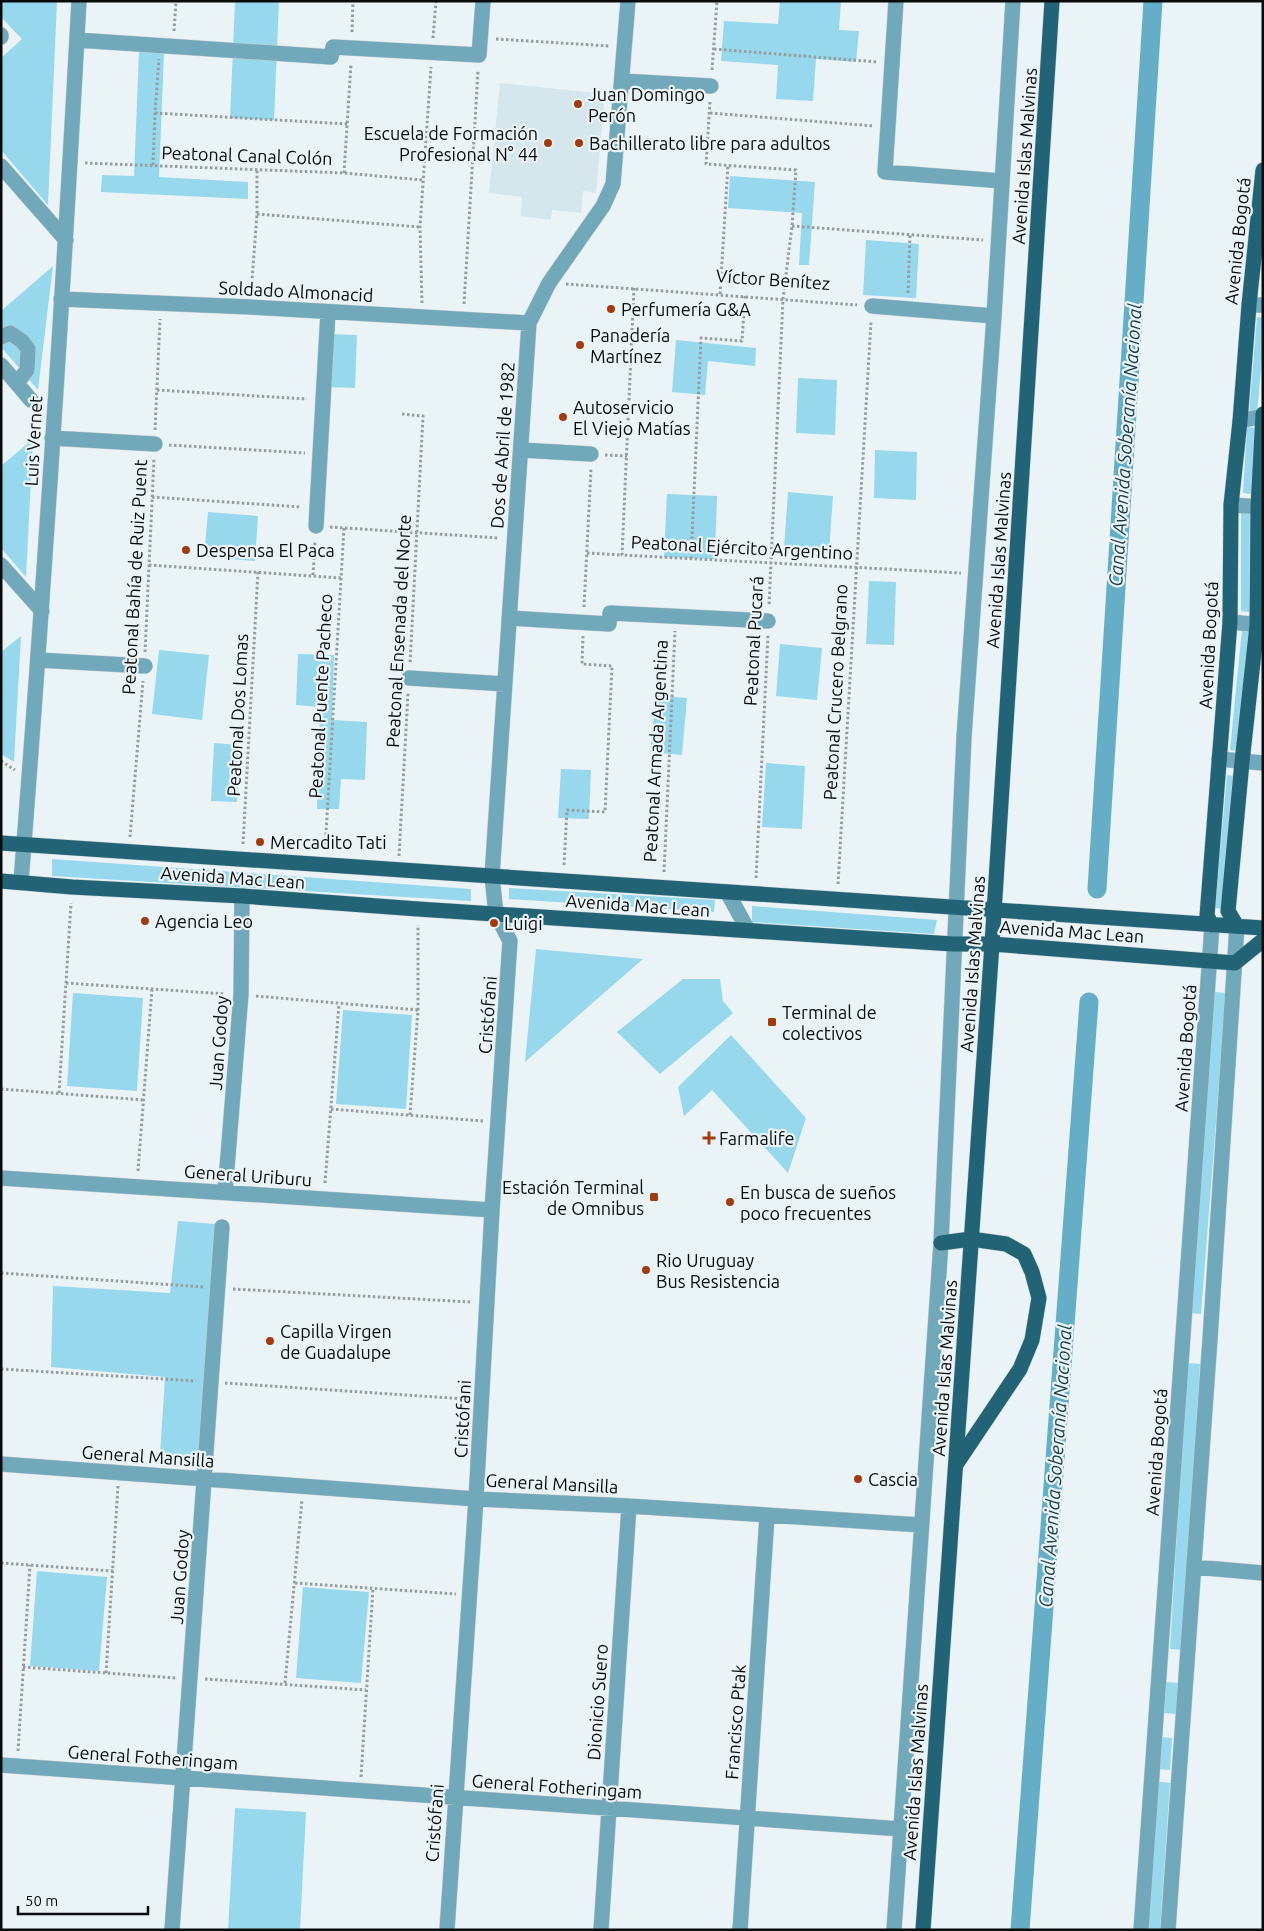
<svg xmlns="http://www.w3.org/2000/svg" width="1264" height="1931" viewBox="0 0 1264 1931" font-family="Ubuntu,sans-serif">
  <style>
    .built { fill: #d5e6ec }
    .green { fill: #97d8ec }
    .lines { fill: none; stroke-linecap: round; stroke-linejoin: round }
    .canal { stroke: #65aec5; stroke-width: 19 }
    .minor-casing { stroke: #c6cfd2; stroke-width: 16 }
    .major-casing { stroke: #c6cfd2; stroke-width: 16 }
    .path { stroke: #969da0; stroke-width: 3; stroke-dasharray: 2.5 2.5; stroke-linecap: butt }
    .minor { stroke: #71a8ba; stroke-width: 15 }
    .major { stroke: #226476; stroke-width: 15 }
    .poi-dot { fill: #a13c10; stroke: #eaf4f7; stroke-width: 2 }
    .labels { text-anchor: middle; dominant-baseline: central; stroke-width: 4.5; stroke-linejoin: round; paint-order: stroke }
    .poi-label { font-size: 18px; fill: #090c0d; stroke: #eaf4f7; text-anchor: start }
    .street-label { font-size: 18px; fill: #090c0d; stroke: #eaf4f7 }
    .water-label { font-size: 19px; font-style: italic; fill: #1b3d48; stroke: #eaf4f7 }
  </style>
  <rect width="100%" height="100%" fill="#eaf4f7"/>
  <path class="built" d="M500 83 605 94 596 193 583 191 581 213 552 210 551 220 521 216 522 197 489 193Z"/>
  <path class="green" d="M1 1H57L48 205 1 150V58L22 39 1 17Z
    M235 1H279L274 120 230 118Z
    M780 1H841L839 30 859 31 856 62 816 59 813 101 776 99 778 65 721 61 724 21 778 24Z
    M139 52 164 53 159 177 248 182V199L101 192 102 175 134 176Z
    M730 176 815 182 809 265H799L802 213 728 208Z
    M866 240 919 244 916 298 863 295Z
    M53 266 38 390 1 347V311Z
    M1257 317 1263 318V347L1257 414H1249Z
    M329 334 357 335 355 388 327 387Z
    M676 340 756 348 755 366 708 361 705 395 672 392Z
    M798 378 837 380 835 435 796 433Z
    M1247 427 1255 428 1251 494 1243 493Z
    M33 439 26 577 1 548V466Z
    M875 450 917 452 916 500 874 498Z
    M788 492 833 496 829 552 784 548Z
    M667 494 717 496 715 559 664 557Z
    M208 512 258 516 255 561 204 557Z
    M1241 513H1250L1249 612 1241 611Z
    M869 581 896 582 894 645 866 644Z
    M1242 629 1250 630 1238 751 1230 750Z
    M21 636 14 762 1 754V652Z
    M780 644 822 648 817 700 776 696Z
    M159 650 209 655 202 720 152 714Z
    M298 654 334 655 332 720 367 722 365 780 341 779 339 809H317L320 707 296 705Z
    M656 695 687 698 682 755 650 752Z
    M214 743 240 745 237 802 211 801Z
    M766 763 805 766 802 829 762 827Z
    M561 769 591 770 589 819 558 818Z
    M1227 775 1235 776 1223 909 1215 908Z
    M52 859 471 889V901L52 876Z
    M509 888 715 900 714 912 509 899Z
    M752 906 937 920 934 934 752 922Z
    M536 949 643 959 525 1062Z
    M683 979H720L723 1001 733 1013 660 1074 617 1032Z
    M1214 992 1226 993 1201 1314 1189 1313Z
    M73 993 143 998 137 1091 67 1086Z
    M343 1010 412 1015 406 1109 336 1104Z
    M731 1035 806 1118 788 1173 712 1090 684 1116 678 1087Z
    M178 1221 215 1224 199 1459 160 1455 165 1377 51 1367 53 1286 170 1293Z
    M1187 1363 1200 1364 1183 1650 1170 1649Z
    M37 1571 107 1577 99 1671 30 1666Z
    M303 1587 369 1592 361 1683 296 1678Z
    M1166 1682 1178 1683 1176 1714 1164 1713Z
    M1161 1737 1172 1738 1170 1770 1159 1769Z
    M1156 1781 1170 1783 1160 1930H1146Z
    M235 1808 306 1812 300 1930H228Z"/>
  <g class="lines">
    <path class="canal" d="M1097 889 1153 1
      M1020 1930 1089 1002"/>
    <g class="minor-casing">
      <path id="minor" d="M896 1 885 172 1002 181
        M1 35V37
        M77 40 331 57 333 47 479 55 483 1
        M622 81 711 86
        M1 166 66 240
        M61 299 250 307 529 323
        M1249 305H1263
        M872 306 994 316
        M1 337 10 333 22 341 28 349 27 370 17 383
        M1 365 31 400
        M1240 421 1263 416
        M52 438 155 444
        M521 450 591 454
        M1231 505 1263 507
        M316 526 328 312
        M1 565 42 611
        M509 618 609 624 610 613 768 621
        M1230 622 1263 625
        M38 660 145 666
        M409 678 505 684
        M1219 759 1263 763
        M21 882C44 589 63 295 79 1
        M727 892 748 930
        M1 1178 492 1210
        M225 1193 241 994 242 896
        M1 1464 476 1499 629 1506 921 1525
        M1194 1567 1263 1573
        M1 1765 901 1829
        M172 1930 222 1227
        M447 1930 476 1499 492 1210 510 941 496 914 492 876 529 323 549 283 603 206 613 184 628 1
        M601 1930 629 1506
        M740 1930 767 1516
        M894 1930 941 1243 964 737 994 316 1013 1
        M1141 1930 1212 925
        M1168 1930 1210 1339 1237 926"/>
    </g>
    <g class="major-casing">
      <path id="major" d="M1 843 1263 928
        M1 881 72 887 242 896 418 909 953 944H992L1235 963 1263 940
        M1212 925 1207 916 1230 622 1231 505 1240 421 1249 305 1263 170
        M1237 926 1228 911 1242 762 1257 625 1258 507 1263 414
        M941 1243 971 1239 1006 1244 1024 1254 1032 1272 1039 1298 1032 1340 1020 1369 957 1463
        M923 1930 992 944 1052 1"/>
    </g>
    <path class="path" d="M174 31 176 1
      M352 32 353 1
      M433 38 436 1
      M496 39 610 46
      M714 49 878 62
      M712 70 717 1
      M710 102 706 164 796 170 792 226 783 299 769 606
      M155 113 347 124
      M710 113 874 126
      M85 163 344 173 423 180
      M153 165 155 113 159 59
      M344 173 351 64
      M257 214 420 227
      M792 226 983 240
      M566 284 857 305
      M634 288 622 555 961 573
      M251 293 257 214V169
      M908 293 910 235
      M720 294 728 165
      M422 303 420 227 431 67
      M464 304 478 71
      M157 390 307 399
      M402 414 423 416 410 664
      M155 430 160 319
      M169 445 305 453
      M605 455 627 456
      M152 497 301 507
      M330 527 499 538
      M587 553 622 555
      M691 559 701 338 742 341 745 296
      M149 565 341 578
      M313 575 315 541
      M584 607 591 469
      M145 652 154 459
      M1 761 15 770
      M130 837 143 681
      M243 844 258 572
      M325 850 344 528
      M399 856 408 693
      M564 865 567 810 605 812 612 666 582 664 583 636
      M664 872 675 631
      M756 878 768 635
      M838 884 871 321
      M66 983 225 994
      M256 996 418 1010
      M1 1089 144 1100
      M59 1093 71 903
      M331 1109 483 1121
      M410 1115 418 1010V925
      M138 1171 152 989
      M325 1183 339 1004
      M1 1273 204 1287
      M233 1289 471 1302
      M1 1369 196 1381
      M225 1383 466 1399
      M1 1563 113 1571
      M295 1583 456 1594
      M23 1667 176 1678
      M106 1673 118 1486
      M205 1679 366 1690
      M285 1683 302 1500
      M18 1751 30 1565
      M361 1777 373 1588"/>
    <use href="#minor" class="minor"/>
    <use href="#major" class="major"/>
  </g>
  <g class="poi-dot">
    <circle cx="578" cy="104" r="5"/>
    <circle cx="548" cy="143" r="5"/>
    <circle cx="579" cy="143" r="5"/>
    <circle cx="611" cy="309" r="5"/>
    <circle cx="580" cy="345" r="5"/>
    <circle cx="563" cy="417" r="5"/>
    <circle cx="186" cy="550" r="5"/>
    <circle cx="260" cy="842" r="5"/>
    <circle cx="145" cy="921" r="5"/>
    <circle cx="494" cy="923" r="5"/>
    <rect x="767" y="1017" width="10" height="10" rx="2.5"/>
    <path d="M706.5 1130.5h5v5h5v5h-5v5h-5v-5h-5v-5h5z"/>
    <rect x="649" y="1192" width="10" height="10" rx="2.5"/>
    <circle cx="730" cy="1202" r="5"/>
    <circle cx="646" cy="1270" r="5"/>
    <circle cx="270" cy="1341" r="5"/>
    <circle cx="858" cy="1479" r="5"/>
  </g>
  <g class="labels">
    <g class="poi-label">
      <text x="588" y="94">Juan Domingo<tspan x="588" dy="21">Perón</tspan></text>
      <text x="538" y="133" text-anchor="end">Escuela de Formación<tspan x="538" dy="21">Profesional N° 44</tspan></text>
      <text x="589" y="143">Bachillerato libre para adultos</text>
      <text x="621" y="309">Perfumería G&amp;A</text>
      <text x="590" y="335">Panadería<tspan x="590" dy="21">Martínez</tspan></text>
      <text x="573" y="407">Autoservicio<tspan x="573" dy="21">El Viejo Matías</tspan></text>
      <text x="196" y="550">Despensa El Paca</text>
      <text x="270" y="842">Mercadito Tati</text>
      <text x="155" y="921">Agencia Leo</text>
      <text x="504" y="923">Luigi</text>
      <text x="782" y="1012">Terminal de<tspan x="782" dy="21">colectivos</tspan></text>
      <text x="719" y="1138">Farmalife</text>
      <text x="644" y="1187" text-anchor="end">Estación Terminal<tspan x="644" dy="21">de Omnibus</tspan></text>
      <text x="740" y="1192">En busca de sueños<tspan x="740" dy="21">poco frecuentes</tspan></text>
      <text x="656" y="1260">Rio Uruguay<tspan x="656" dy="21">Bus Resistencia</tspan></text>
      <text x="280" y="1331">Capilla Virgen<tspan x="280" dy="21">de Guadalupe</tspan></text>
      <text x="868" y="1479">Cascia</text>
    </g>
    <g class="street-label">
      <text transform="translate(247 155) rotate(2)">Peatonal Canal Colón</text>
      <text transform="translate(1024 156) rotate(-86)">Avenida Islas Malvinas</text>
      <text transform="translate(1237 241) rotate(-84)">Avenida Bogotá</text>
      <text transform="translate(773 279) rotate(4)">Víctor Benítez</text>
      <text transform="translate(296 291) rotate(3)">Soldado Almonacid</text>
      <text transform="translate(33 441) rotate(-87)">Luis Vernet</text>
      <text transform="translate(502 445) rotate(-86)">Dos de Abril de 1982</text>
      <text transform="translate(742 547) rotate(3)">Peatonal Ejército Argentino</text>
      <text transform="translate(998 560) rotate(-86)">Avenida Islas Malvinas</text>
      <text transform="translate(134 577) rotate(-87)">Peatonal Bahía de Ruiz Puent</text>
      <text transform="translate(398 631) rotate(-87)">Peatonal Ensenada del Norte</text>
      <text transform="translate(753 641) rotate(-87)">Peatonal Pucará</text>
      <text transform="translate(1208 645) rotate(-87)">Avenida Bogotá</text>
      <text transform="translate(835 692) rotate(-87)">Peatonal Crucero Belgrano</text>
      <text transform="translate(320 696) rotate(-87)">Peatonal Puente Pacheco</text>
      <text transform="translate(237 715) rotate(-87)">Peatonal Dos Lomas</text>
      <text transform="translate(655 751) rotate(-87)">Peatonal Armada Argentina</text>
      <text transform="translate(233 877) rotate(4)">Avenida Mac Lean</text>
      <text transform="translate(638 905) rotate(4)">Avenida Mac Lean</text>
      <text transform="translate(1072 931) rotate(4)">Avenida Mac Lean</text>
      <text transform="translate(972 964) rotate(-86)">Avenida Islas Malvinas</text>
      <text transform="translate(487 1015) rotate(-86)">Cristófani</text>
      <text transform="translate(218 1043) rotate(-86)">Juan Godoy</text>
      <text transform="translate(1185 1048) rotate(-86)">Avenida Bogotá</text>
      <text transform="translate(248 1175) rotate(4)">General Uriburu</text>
      <text transform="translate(944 1368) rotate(-86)">Avenida Islas Malvinas</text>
      <text transform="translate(462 1419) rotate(-87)">Cristófani</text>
      <text transform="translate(1156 1452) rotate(-86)">Avenida Bogotá</text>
      <text transform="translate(148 1456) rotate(4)">General Mansilla</text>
      <text transform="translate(552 1483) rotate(3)">General Mansilla</text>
      <text transform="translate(179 1577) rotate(-86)">Juan Godoy</text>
      <text transform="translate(597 1702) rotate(-86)">Dionicio Suero</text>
      <text transform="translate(735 1722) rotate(-86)">Francisco Ptak</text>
      <text transform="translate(153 1757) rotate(4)">General Fotheringam</text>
      <text transform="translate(915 1772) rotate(-86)">Avenida Islas Malvinas</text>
      <text transform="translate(557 1786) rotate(4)">General Fotheringam</text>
      <text transform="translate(434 1823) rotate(-86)">Cristófani</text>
    </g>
    <g class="water-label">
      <text transform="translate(1125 445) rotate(-86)">Canal Avenida Soberanía Nacional</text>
      <text transform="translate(1055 1466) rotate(-86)">Canal Avenida Soberanía Nacional</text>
    </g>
  </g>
  <rect width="1264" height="1931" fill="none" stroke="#090c0d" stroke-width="5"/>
  <path d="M18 1906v8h130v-8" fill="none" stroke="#090c0d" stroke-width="2.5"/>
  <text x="25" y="1906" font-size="15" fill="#090c0d" stroke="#eaf4f7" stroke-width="4" paint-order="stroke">50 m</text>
</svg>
